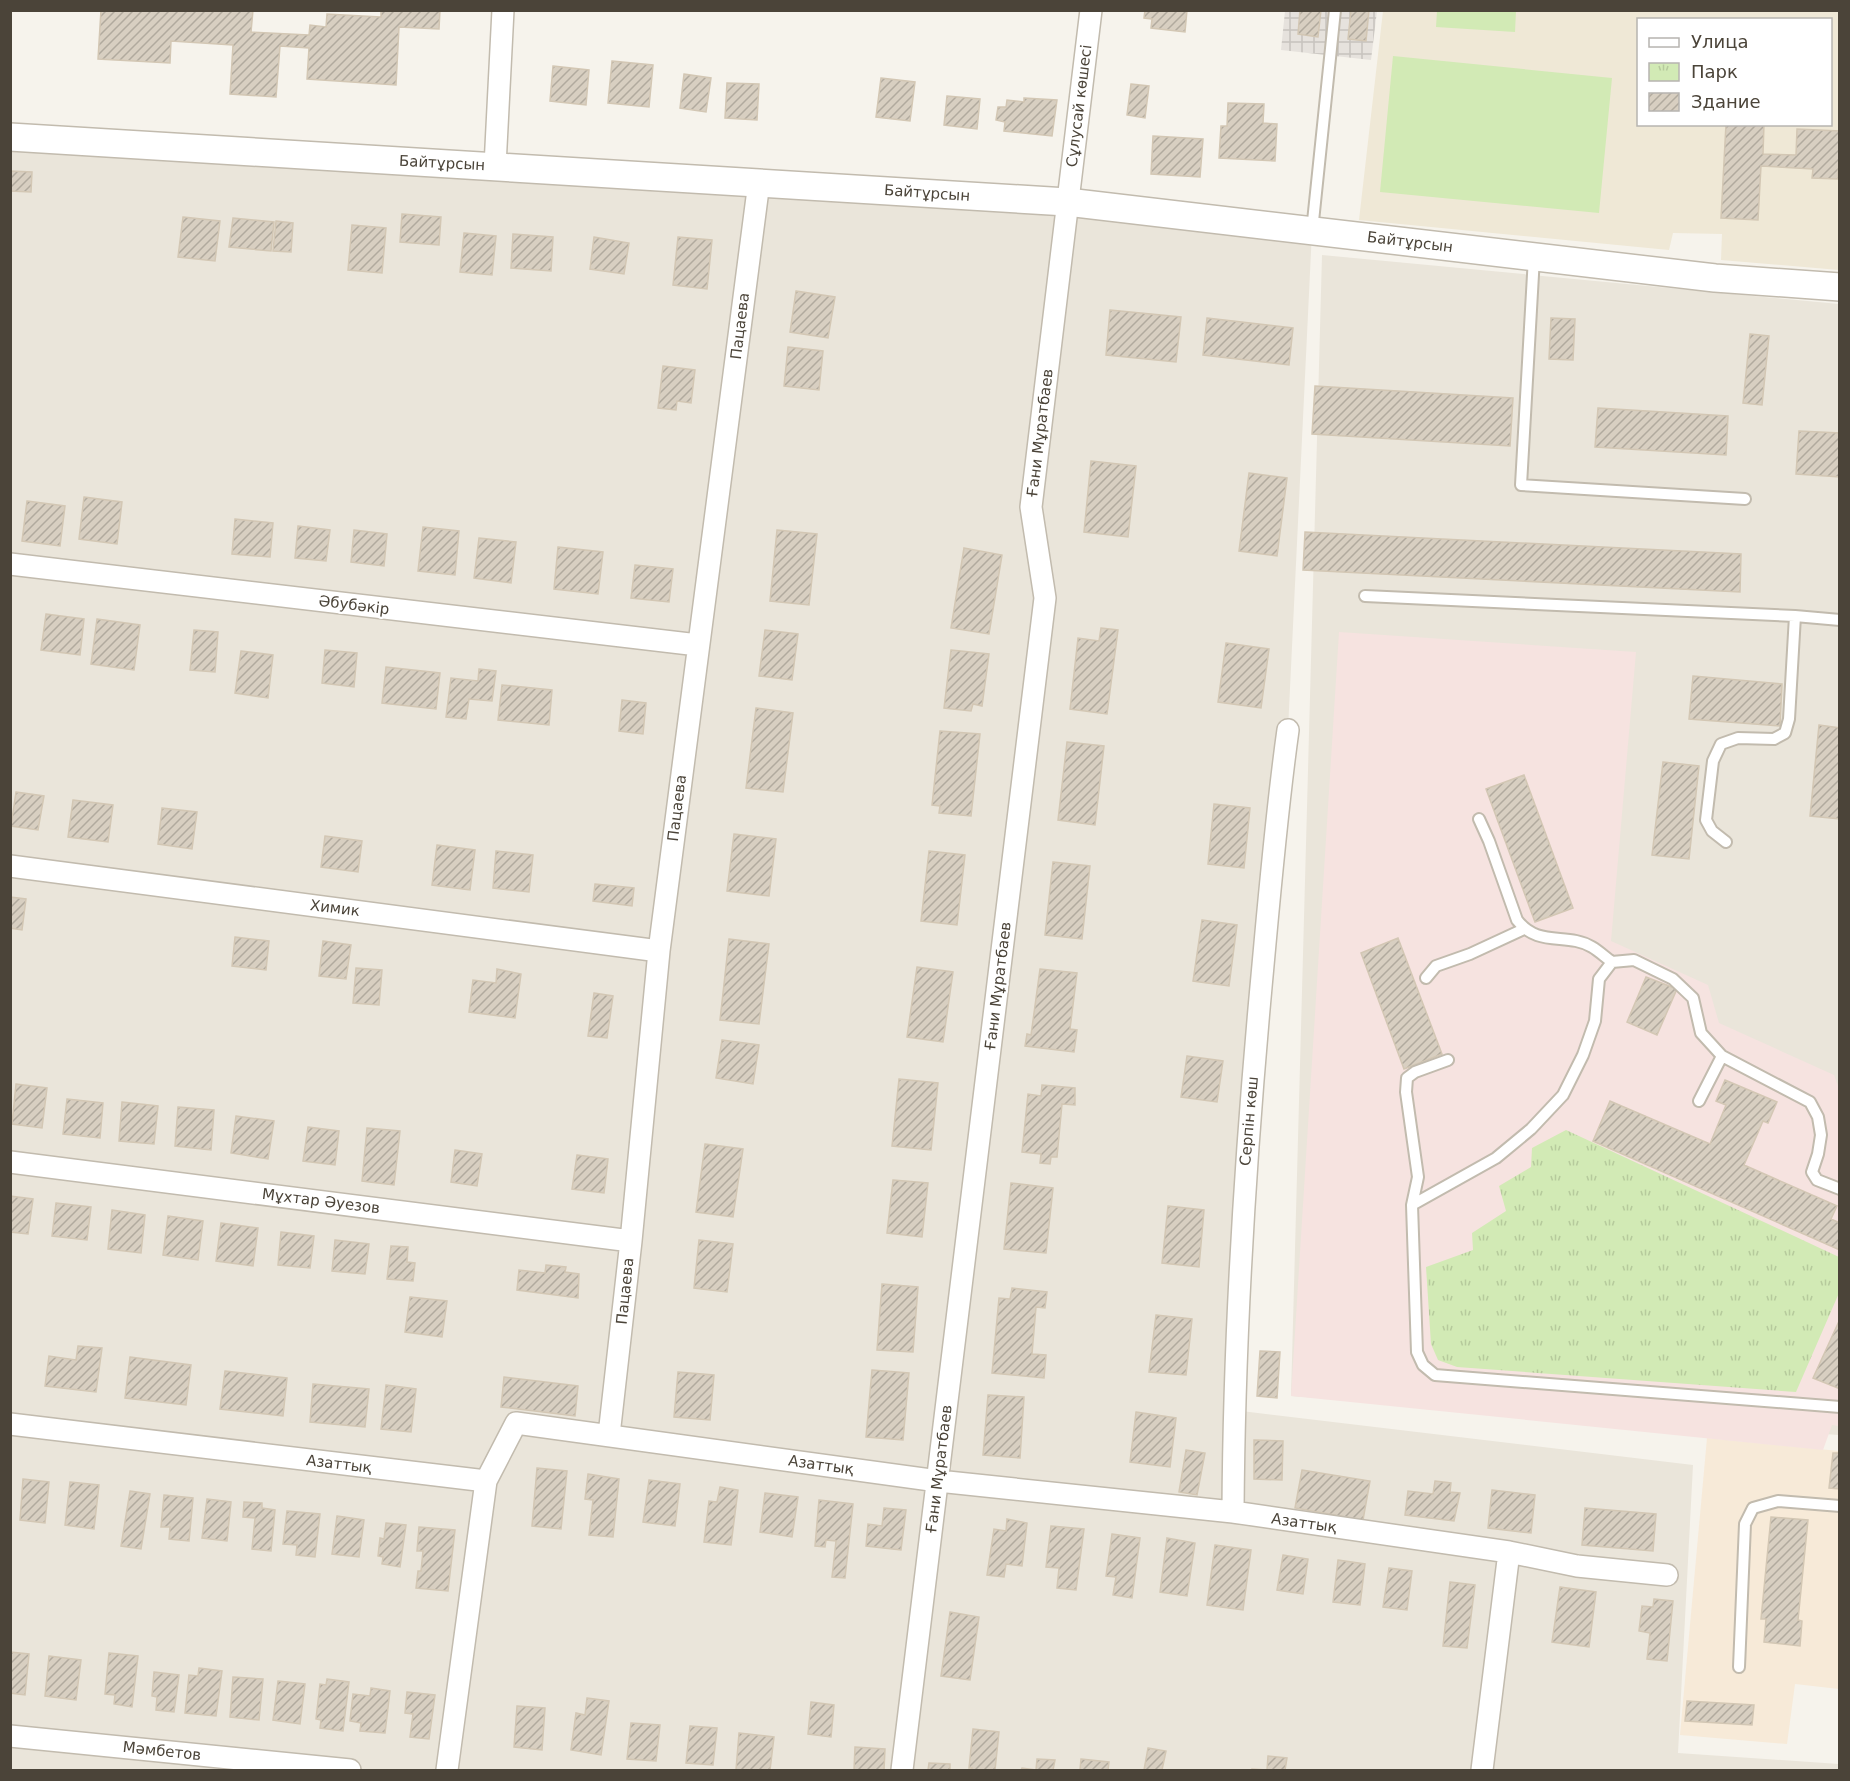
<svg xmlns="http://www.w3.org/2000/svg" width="1850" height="1781" viewBox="0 0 1850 1781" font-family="'DejaVu Sans',sans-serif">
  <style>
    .residential { fill: #eae5da }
    .commercial { fill: #f7ead8 }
    .industrial { fill: url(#industrial-grid) }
    .education { fill: #efe8d6; fill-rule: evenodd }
    .medical { fill: #f6e3e0 }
    .park { fill: url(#park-tufts) }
    .garden { fill: #d2eab5 }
    .building { fill: url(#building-hatch); stroke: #d3c7b4; stroke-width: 1.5 }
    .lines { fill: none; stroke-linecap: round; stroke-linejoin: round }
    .service-casing { stroke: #c2bbae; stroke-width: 14 }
    .minor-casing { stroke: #c2bbae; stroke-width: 24 }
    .tertiary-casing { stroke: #c2bbae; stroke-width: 30 }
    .service { stroke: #fff; stroke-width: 10 }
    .minor { stroke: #fff; stroke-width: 21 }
    .tertiary { stroke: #fff; stroke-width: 27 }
    .labels { text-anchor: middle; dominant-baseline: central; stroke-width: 4.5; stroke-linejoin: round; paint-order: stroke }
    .street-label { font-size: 15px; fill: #4b4439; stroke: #fff }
  </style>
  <defs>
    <pattern id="industrial-grid" width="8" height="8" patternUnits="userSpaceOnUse" patternTransform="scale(1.5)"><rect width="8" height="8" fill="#e6e2dd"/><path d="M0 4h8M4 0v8" fill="none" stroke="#c7c3be"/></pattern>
    <pattern id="park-tufts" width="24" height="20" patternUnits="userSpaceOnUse" patternTransform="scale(1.5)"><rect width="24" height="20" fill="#d2eab5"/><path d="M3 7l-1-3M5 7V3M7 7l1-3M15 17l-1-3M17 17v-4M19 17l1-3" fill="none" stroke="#b6ca9c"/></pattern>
    <pattern id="building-hatch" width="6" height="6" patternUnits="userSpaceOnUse" patternTransform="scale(1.5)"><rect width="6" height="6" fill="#d8cfc1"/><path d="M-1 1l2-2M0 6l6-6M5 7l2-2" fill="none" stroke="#b1aa9e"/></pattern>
  </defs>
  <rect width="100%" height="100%" fill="#f6f3ec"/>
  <path class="residential" d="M11 131 1312 231 1288 730 1233 1410 1693 1465 1678 1753 1839 1764V1770H11Z
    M1322 255 1839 304V1435L1291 1396Z"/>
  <path class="commercial" d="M1707 1438 1839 1451V1689L1795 1684 1787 1744 1680 1735Z"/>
  <path class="industrial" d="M1285 11H1377L1371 60 1281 50Z"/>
  <path class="education" d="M1383 11H1839V270L1721 260 1722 234 1673 233 1669 250 1359 220ZM1638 20H1830V124H1638Z"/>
  <path class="medical" d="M1339 632 1636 652 1611 941 1708 985 1719 1023 1834 1075 1840 1091 1839 1426 1832 1425 1823 1450 1291 1396Z"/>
  <path class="park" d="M1566 1130 1839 1257V1293L1796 1392 1457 1367 1438 1360 1431 1344 1426 1267 1473 1250 1472 1233 1506 1211 1499 1186 1531 1167 1532 1148Z"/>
  <path class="garden" d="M1437 11H1516L1515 32 1436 27Z
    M1393 56 1612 78 1599 213 1380 192Z"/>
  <path class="building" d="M101 10H253L251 32 309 35 310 25 326 27 327 14 381 17V10H440L439 29 399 27 396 85 307 79 309 48 280 46 276 97 230 94 233 45 171 41 170 63 98 59Z
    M1145 10H1187L1185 32 1151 28 1152 19 1144 18Z
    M1300 10H1321L1318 37 1298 34Z
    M1351 10H1369L1366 41 1348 39Z
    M612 61 653 65 649 107 608 103Z
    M553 66 589 70 586 105 550 101Z
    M684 74 711 78 706 112 680 108Z
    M881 78 915 82 910 121 876 117Z
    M727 83 759 84 757 120 725 118Z
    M1131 84 1149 86 1145 118 1127 115Z
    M947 96 980 99 977 129 944 125Z
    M1024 98 1057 100 1052 136 1004 131 1005 122 996 120 998 107H1006L1007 100 1024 102Z
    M1228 103 1264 104 1263 123 1277 124 1275 161 1219 158 1221 126H1227Z
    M1726 124H1764L1763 154 1796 155 1797 129 1840 131 1838 179 1812 178 1813 169 1761 166 1758 220 1721 218Z
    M1153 136 1203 139 1200 177 1151 174Z
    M10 171 32 172 31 192 10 191Z
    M402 214 441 217 439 245 400 242Z
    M183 217 220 221 215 261 178 257Z
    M233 218 274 222 271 251 229 247Z
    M276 221 293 223 291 252 273 251Z
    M352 225 386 228 382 273 348 270Z
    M464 233 496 236 492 275 460 272Z
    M513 234 553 237 551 271 511 268Z
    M594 237 629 243 624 274 590 269Z
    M678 237 712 240 707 289 673 285Z
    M796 291 835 297 828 338 790 332Z
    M1110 310 1181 317 1176 362 1106 355Z
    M1207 318 1293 328 1289 365 1203 355Z
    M1551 318 1575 319 1573 360 1549 359Z
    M1750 334 1769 336 1762 405 1743 403Z
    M788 347 823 351 819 390 784 386Z
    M663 366 695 370 691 403 677 401 676 410 658 408Z
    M1315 386 1513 398 1510 446 1312 434Z
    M1598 408 1728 416 1726 455 1595 447Z
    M1799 431 1840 433V477L1796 474Z
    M1091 461 1136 466 1128 537 1084 532Z
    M1249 473 1287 478 1277 556 1239 551Z
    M84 497 122 502 117 544 79 539Z
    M27 501 65 506 60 546 22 541Z
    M235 519 273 523 270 557 232 554Z
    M298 526 330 530 326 561 295 558Z
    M423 527 459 531 455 575 418 571Z
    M354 530 387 534 384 566 351 562Z
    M777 530 817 534 809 605 770 601Z
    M1305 532 1741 554 1740 592 1303 570Z
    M479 538 516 542 511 583 474 578Z
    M558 547 603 552 598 594 554 589Z
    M964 548 1002 555 989 634 951 628Z
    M635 565 673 569 669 602 631 598Z
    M46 614 84 619 80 655 41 650Z
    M97 619 140 625 134 670 91 664Z
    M1101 628 1118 630 1107 714 1070 709 1078 638 1099 641Z
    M194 630 218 632 215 672 190 670Z
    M765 630 798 634 792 680 759 676Z
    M1226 643 1269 649 1261 708 1218 702Z
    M325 650 357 653 354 687 322 683Z
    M951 650 989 654 982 706 973 704 971 711 944 708Z
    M241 651 273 655 268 698 235 693Z
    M386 667 440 673 436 709 382 703Z
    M479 669 496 671 492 701 469 699 466 719 446 717 451 678 478 681Z
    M1693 676 1782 684 1780 726 1689 719Z
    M502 685 552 690 549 725 498 720Z
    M622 700 646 703 643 734 619 731Z
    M756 708 793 713 783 792 746 788Z
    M1819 725 1840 728V819L1810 816Z
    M940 731 980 734 971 816 939 813 940 806 932 805Z
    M1067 742 1104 746 1095 825 1058 820Z
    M1663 762 1699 766 1689 859 1652 855Z
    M1524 775 1573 908 1535 922 1486 789Z
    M16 792 44 796 38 830 11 826Z
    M73 800 113 805 108 842 68 837Z
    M1214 804 1250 808 1244 868 1208 864Z
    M162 808 197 812 192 849 158 844Z
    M734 834 776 839 769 896 727 891Z
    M325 836 362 841 358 872 321 867Z
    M437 845 475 850 470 890 432 885Z
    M496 851 533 855 529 892 493 888Z
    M929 851 965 855 957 925 921 921Z
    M1053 862 1090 866 1082 939 1045 935Z
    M595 884 634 888 632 906 593 901Z
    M10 897 26 899 22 930 10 928Z
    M1202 920 1237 925 1229 986 1193 981Z
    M235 937 269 941 266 970 232 966Z
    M1398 938 1442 1054 1404 1069 1361 953Z
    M729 939 769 944 759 1024 720 1020Z
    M323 941 351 945 346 979 319 976Z
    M917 967 953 972 943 1042 907 1037Z
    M356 968 382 970 379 1005 353 1003Z
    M497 969 521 974 515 1018 469 1012 473 980 496 983Z
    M1040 969 1077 973 1070 1029 1077 1030 1074 1052 1025 1046 1027 1034 1031 1035Z
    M1646 977 1677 989 1657 1035 1627 1022Z
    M594 993 613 996 607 1038 588 1036Z
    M722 1040 759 1045 753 1084 716 1078Z
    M1187 1056 1223 1061 1217 1102 1181 1097Z
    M899 1079 938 1083 931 1150 892 1146Z
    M1725 1080 1777 1102 1768 1123 1763 1121 1744 1165 1837 1206 1831 1219 1840 1223V1250L1593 1141 1610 1101 1710 1144 1726 1105 1716 1101Z
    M16 1084 47 1088 42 1128 12 1124Z
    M1042 1085 1075 1088V1105L1062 1104 1057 1157H1051L1050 1164 1040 1163 1041 1154 1022 1152 1028 1094 1041 1096Z
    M67 1099 103 1103 100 1138 63 1134Z
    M122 1102 158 1106 154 1144 119 1141Z
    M178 1107 214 1110 211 1150 175 1146Z
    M236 1116 274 1121 268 1159 231 1153Z
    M308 1127 339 1131 335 1165 303 1161Z
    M367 1128 400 1131 394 1185 362 1181Z
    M705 1144 743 1149 733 1217 696 1212Z
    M455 1150 482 1154 477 1186 451 1182Z
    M577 1155 608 1159 604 1193 572 1189Z
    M893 1180 928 1183 922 1237 887 1233Z
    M1011 1183 1053 1188 1046 1253 1004 1249Z
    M10 1196 33 1199 28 1234 10 1232Z
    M56 1203 91 1207 87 1240 52 1236Z
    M1168 1206 1204 1210 1199 1267 1162 1263Z
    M112 1210 145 1215 141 1253 108 1249Z
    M168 1216 203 1221 198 1260 163 1255Z
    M221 1223 258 1228 253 1266 216 1261Z
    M281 1232 314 1236 310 1268 278 1265Z
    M335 1240 369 1244 365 1274 332 1271Z
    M699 1240 733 1244 727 1292 694 1288Z
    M391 1246 408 1247 407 1262 415 1263 413 1281 387 1279Z
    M546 1265 566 1267 565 1272 579 1274 578 1298 517 1290 519 1270 545 1273Z
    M882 1284 918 1287 913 1352 877 1350Z
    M1012 1288 1047 1292 1045 1308 1036 1307 1032 1354 1046 1355 1044 1378 992 1373 999 1298 1010 1299Z
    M410 1297 447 1301 442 1337 405 1332Z
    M1156 1315 1192 1319 1186 1375 1149 1372Z
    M1840 1319V1389L1813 1378Z
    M78 1346 102 1348 96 1392 45 1386 49 1356 76 1360Z
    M1260 1351 1280 1352 1277 1398 1257 1396Z
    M130 1357 191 1365 186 1405 125 1398Z
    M872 1370 909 1373 903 1440 866 1437Z
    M225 1371 287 1378 283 1416 220 1409Z
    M678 1372 714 1375 710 1420 674 1417Z
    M504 1377 578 1386 575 1416 501 1407Z
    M313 1384 369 1389 365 1427 310 1422Z
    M386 1385 416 1389 411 1432 381 1429Z
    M988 1395 1024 1397 1020 1458 983 1455Z
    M1136 1412 1176 1418 1170 1467 1130 1462Z
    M1254 1440 1283 1441 1282 1480 1254 1479Z
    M1186 1450 1205 1453 1197 1495 1179 1492Z
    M1833 1453H1840V1489L1829 1488Z
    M537 1468 567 1471 561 1529 532 1526Z
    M1302 1470 1370 1481 1363 1520 1295 1508Z
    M588 1474 619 1479 613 1537 589 1535 593 1500 585 1499Z
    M23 1479 49 1482 45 1523 20 1520Z
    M649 1480 680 1484 675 1526 643 1522Z
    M1435 1481 1451 1483 1450 1492 1460 1493 1454 1521 1405 1515 1408 1491 1433 1494Z
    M70 1482 99 1485 94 1529 65 1525Z
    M720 1487 738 1490 731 1545 704 1542 709 1501 717 1502Z
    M1492 1490 1535 1495 1531 1533 1488 1528Z
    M130 1491 150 1494 141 1549 121 1546Z
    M765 1493 798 1497 792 1537 760 1532Z
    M164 1495 193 1498 189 1541 169 1539 170 1527H161Z
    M207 1499 231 1502 227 1541 202 1538Z
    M819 1500 853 1504 845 1578 832 1577 836 1541 826 1540 825 1547 815 1546Z
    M244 1502 262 1503V1508L275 1510 271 1551 252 1549 255 1518 243 1517Z
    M884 1508 906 1510 901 1550 866 1546 868 1524 882 1526Z
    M1585 1508 1656 1514 1653 1551 1582 1545Z
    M287 1511 320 1514 315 1557 296 1555 297 1545 283 1544Z
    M337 1516 364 1520 359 1557 332 1554Z
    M1771 1517 1808 1520 1798 1620 1802 1621 1800 1646 1764 1642 1766 1619H1761Z
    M1007 1519 1027 1523 1022 1566 1006 1564 1004 1577 987 1575 994 1529 1006 1531Z
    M386 1523 406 1525 400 1567 382 1564 383 1557 378 1556 380 1538 384 1539Z
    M1051 1526 1084 1529 1076 1590 1057 1588 1059 1568 1046 1567Z
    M419 1527 455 1530 448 1591 416 1588 418 1571H421L423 1551H417Z
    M1112 1534 1140 1538 1132 1598 1113 1595 1116 1577 1106 1576Z
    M1167 1538 1195 1543 1187 1596 1160 1592Z
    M1215 1545 1251 1550 1243 1610 1207 1605Z
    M1283 1555 1308 1559 1303 1594 1277 1590Z
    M1338 1560 1365 1564 1360 1605 1333 1602Z
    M1389 1568 1412 1571 1407 1610 1383 1607Z
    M1450 1582 1475 1585 1467 1648 1443 1646Z
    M1560 1587 1596 1592 1589 1647 1552 1642Z
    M1654 1599 1673 1601 1667 1661 1647 1659 1650 1633 1639 1631 1642 1606 1653 1607Z
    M950 1612 979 1617 970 1680 941 1676Z
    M10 1652 29 1654 25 1695 10 1693Z
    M109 1653 138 1656 132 1707 114 1704 115 1695 105 1694Z
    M49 1656 81 1660 76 1700 45 1696Z
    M199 1668 222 1671 216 1716 185 1713 189 1675 198 1676Z
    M154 1672 179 1675 174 1712 156 1710 157 1697 152 1696Z
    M233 1677 263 1679 259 1720 230 1717Z
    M327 1679 349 1682 343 1731 320 1728 321 1720 316 1719 320 1684 326 1685Z
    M278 1681 305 1684 300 1724 273 1720Z
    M371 1688 390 1691 385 1733 360 1731 361 1723 350 1721 353 1694 370 1696Z
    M407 1692 435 1695 429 1739 410 1737 413 1714 405 1713Z
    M587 1698 609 1701 601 1755 571 1750 576 1713 585 1715Z
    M1687 1701 1754 1705 1752 1725 1685 1721Z
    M811 1702 834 1705 831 1737 808 1734Z
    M517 1706 545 1708 542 1750 514 1747Z
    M631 1723 660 1725 656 1761 627 1759Z
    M690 1726 717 1728 713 1765 686 1763Z
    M973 1729 999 1732 995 1770H972V1768H969Z
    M739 1733 774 1737 770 1770H736Z
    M855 1747 885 1749 884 1770H854Z
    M1148 1748 1166 1751 1162 1770H1144Z
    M1268 1756 1287 1758 1285 1770H1252V1769L1267 1770Z
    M1037 1759 1055 1760 1053 1770H1021L1022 1768 1036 1770Z
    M1081 1759 1109 1762 1108 1770H1080Z
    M929 1763 950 1764V1770H928Z"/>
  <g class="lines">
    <g class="service-casing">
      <path id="service" d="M1312 231 1335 10
        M1534 257 1521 485 1745 499
        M1365 596 1795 616 1840 620
        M1479 819 1489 841 1517 920C1538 948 1567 932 1592 947 1599 951 1605 957 1612 962
        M1726 842 1712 831 1706 820 1713 761 1721 744 1738 738 1774 739 1785 733 1789 719 1795 616
        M1426 978 1436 966 1470 954 1524 929
        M1699 1101 1722 1056
        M1840 1189 1817 1180 1812 1172 1818 1154 1821 1135 1818 1117 1810 1102 1722 1056 1701 1033 1693 998 1673 979 1634 960 1612 962 1599 979 1595 1021 1583 1055 1563 1095 1531 1129 1496 1158 1412 1205 1417 1352 1423 1365 1435 1375 1840 1407
        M1412 1205 1418 1177 1406 1092 1407 1078 1415 1072 1448 1060
        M1739 1667 1745 1524 1753 1508 1778 1501 1840 1506"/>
    </g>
    <g class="minor-casing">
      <path id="minor" d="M495 166 503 10
        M10 564 698 645
        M10 866 659 951
        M10 1162 631 1241
        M10 1424 486 1481 516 1423 938 1481 1233 1512 1509 1552 1577 1566 1667 1575
        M609 1435 631 1241 659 951 759 182
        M1233 1512C1234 1337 1245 1162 1261 987 1269 901 1276 815 1288 730
        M10 1736 350 1770
        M447 1770 486 1481
        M902 1770 1045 598 1031 507 1091 10
        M1482 1770 1509 1552"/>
    </g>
    <g class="tertiary-casing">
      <path id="tertiary" d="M10 137 1067 202 1715 278 1840 287"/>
    </g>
    <use href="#service" class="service"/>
    <use href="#minor" class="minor"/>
    <use href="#tertiary" class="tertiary"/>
  </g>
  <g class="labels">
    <g class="street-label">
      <text transform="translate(1079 106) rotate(-83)">Сұлусай көшесі</text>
      <text transform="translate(442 163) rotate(3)">Байтұрсын</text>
      <text transform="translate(927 193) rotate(4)">Байтұрсын</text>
      <text transform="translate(1410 242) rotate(7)">Байтұрсын</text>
      <text transform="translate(740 326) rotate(-83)">Пацаева</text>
      <text transform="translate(1040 433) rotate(-83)">Ғани Мұратбаев</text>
      <text transform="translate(354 605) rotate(7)">Әбубәкір</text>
      <text transform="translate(677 808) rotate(-83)">Пацаева</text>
      <text transform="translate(335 908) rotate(7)">Химик</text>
      <text transform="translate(998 986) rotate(-83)">Ғани Мұратбаев</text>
      <text transform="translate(1249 1121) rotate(-85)">Серпін көш</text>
      <text transform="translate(321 1201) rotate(7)">Мұхтар Әуезов</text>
      <text transform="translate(625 1291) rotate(-84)">Пацаева</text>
      <text transform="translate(339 1464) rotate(7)">Азаттық</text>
      <text transform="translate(821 1465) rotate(8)">Азаттық</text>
      <text transform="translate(939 1469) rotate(-83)">Ғани Мұратбаев</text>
      <text transform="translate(1304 1523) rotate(8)">Азаттық</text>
      <text transform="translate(162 1751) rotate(6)">Мәмбетов</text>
    </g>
  </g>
  <rect width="1850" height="1781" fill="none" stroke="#4b4439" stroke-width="24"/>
  <rect x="1637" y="18" width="195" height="108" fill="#ffffff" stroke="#b7b4b0" stroke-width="1.5"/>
  <rect x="1649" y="38" width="30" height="9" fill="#ffffff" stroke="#b7b4b0" stroke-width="1.5"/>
  <text x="1691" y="48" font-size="18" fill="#4b4439">Улица</text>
  <rect x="1649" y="63" width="30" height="18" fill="url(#park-tufts)" stroke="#b7b4b0" stroke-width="1.5"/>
  <text x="1691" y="78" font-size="18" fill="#4b4439">Парк</text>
  <rect x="1649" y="93" width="30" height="18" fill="url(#building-hatch)" stroke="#b7b4b0" stroke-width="1.5"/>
  <text x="1691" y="108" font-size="18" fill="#4b4439">Здание</text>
</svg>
